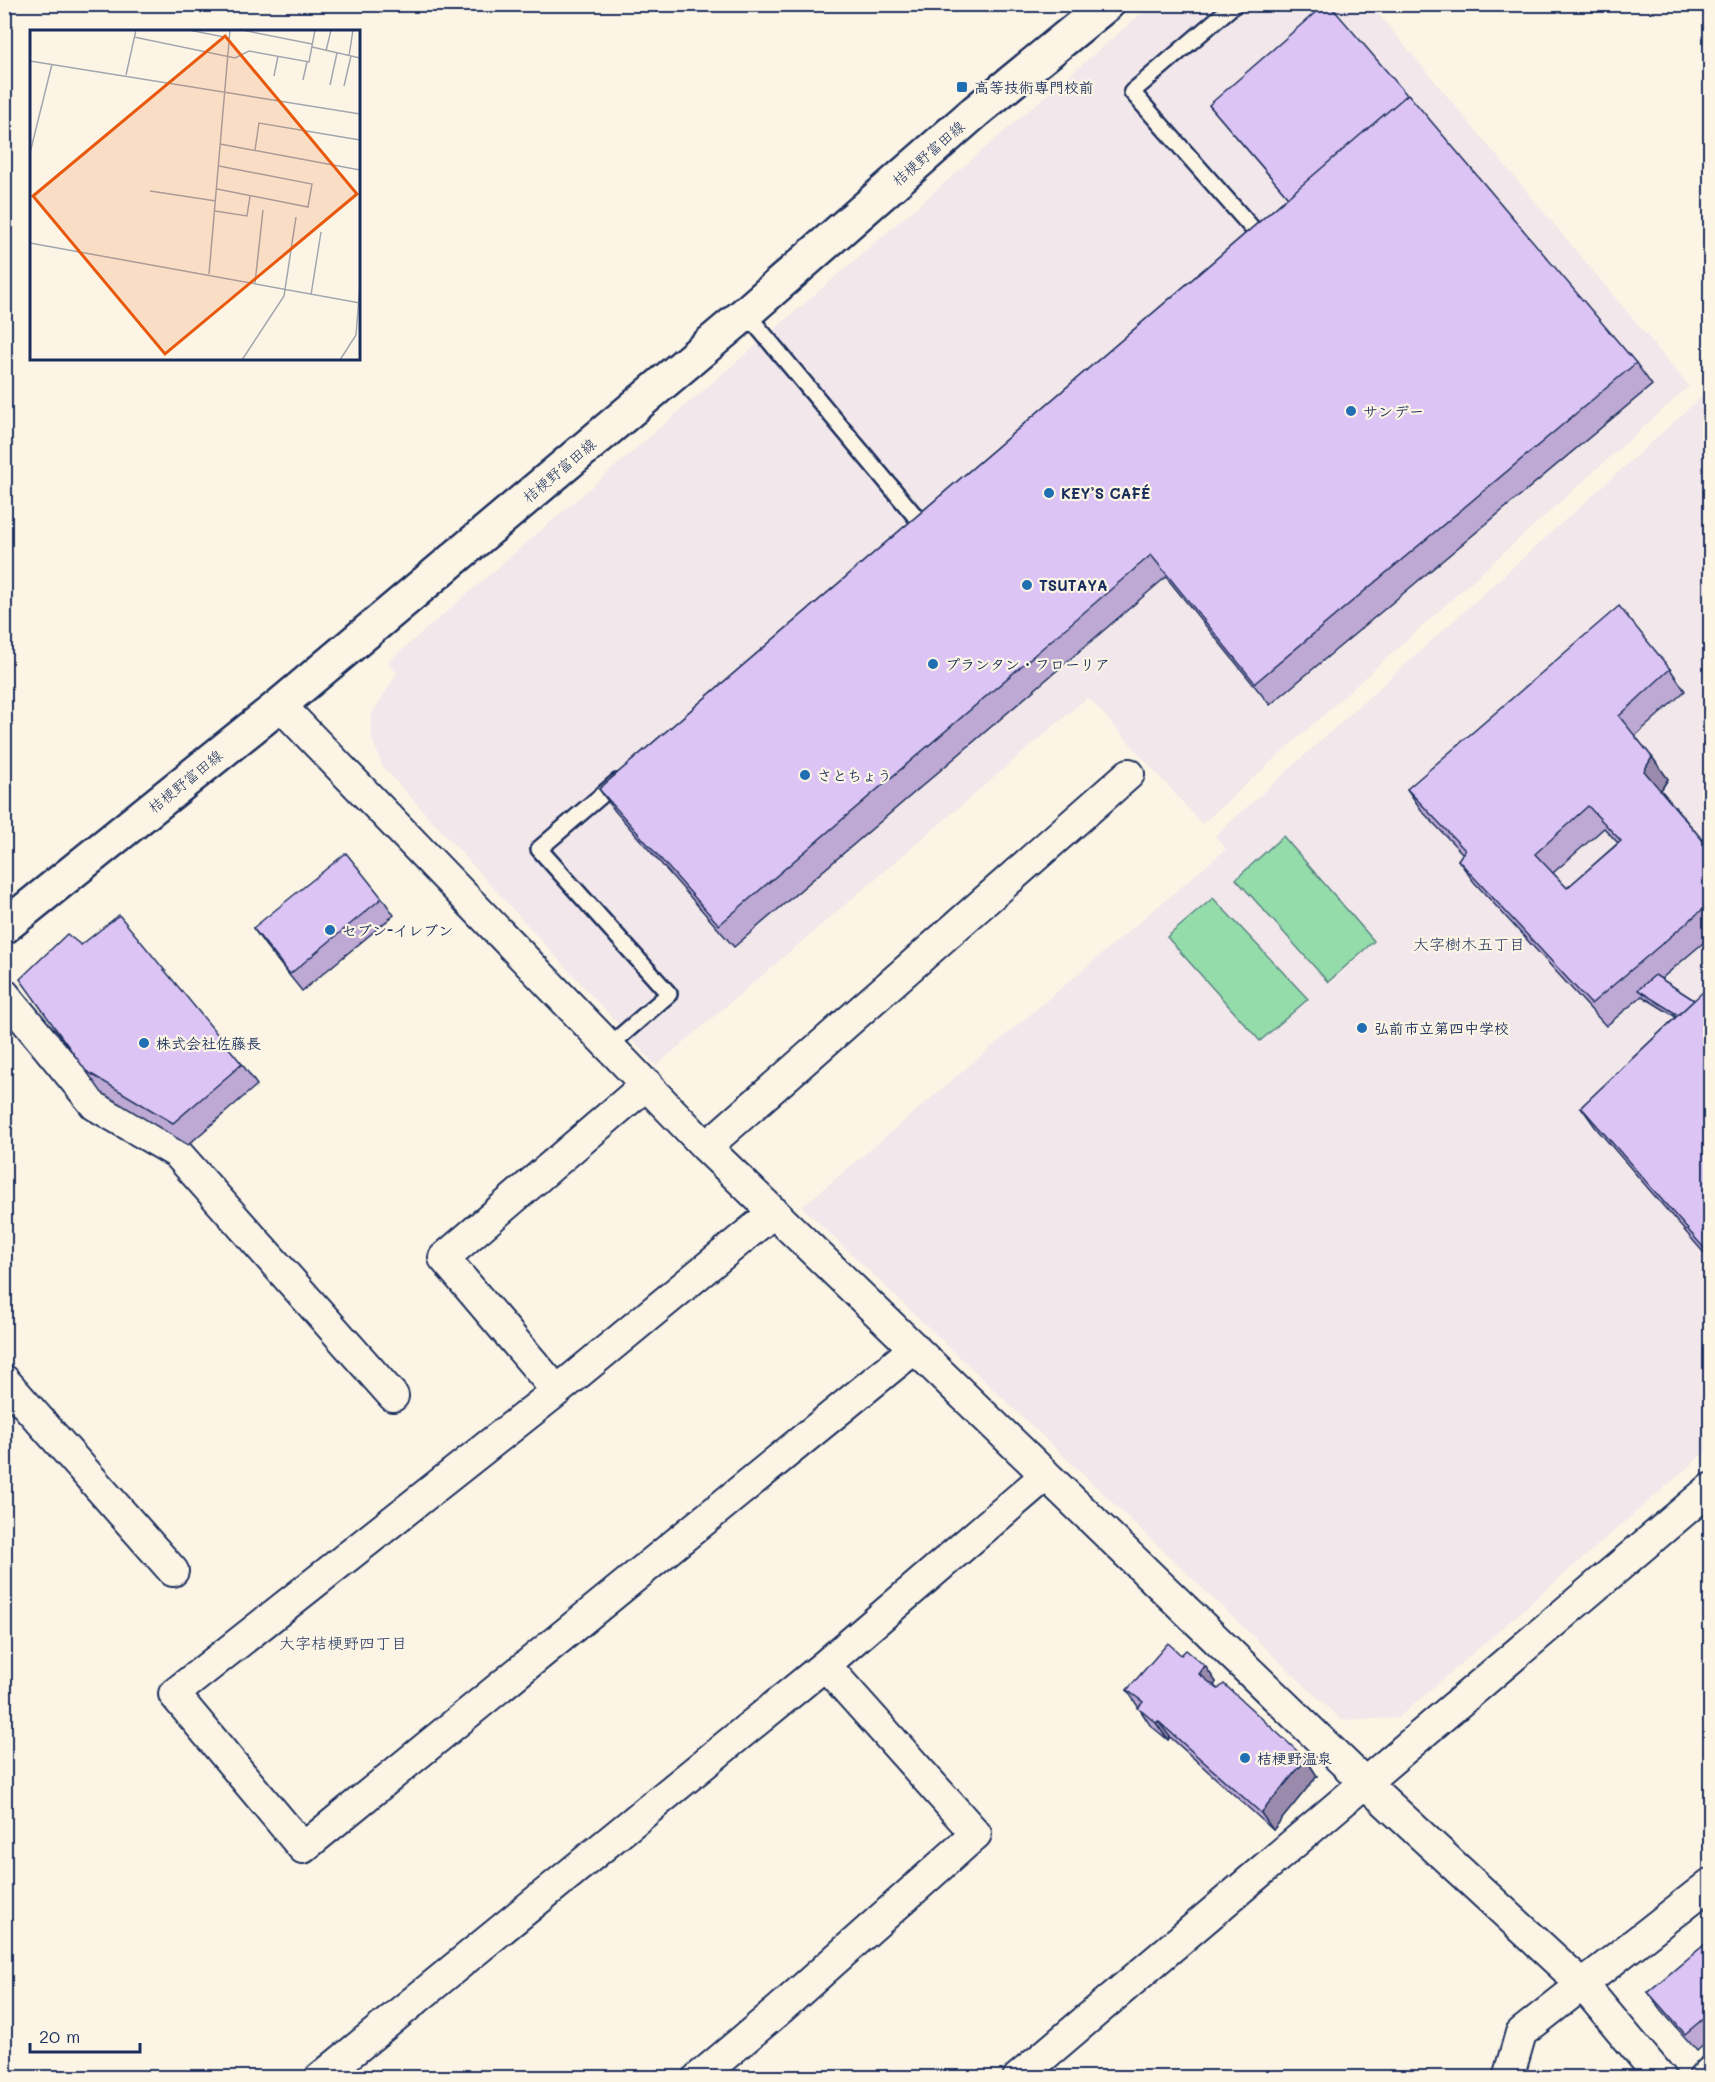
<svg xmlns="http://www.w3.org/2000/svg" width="1715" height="2082" viewBox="0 0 1715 2082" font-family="Mali,'Klee One',sans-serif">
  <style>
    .built { fill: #f2e7ea }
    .green { fill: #95dcab; stroke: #588684; stroke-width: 1.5 }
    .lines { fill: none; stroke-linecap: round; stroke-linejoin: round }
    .service-casing { stroke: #1b2f5e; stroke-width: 20 }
    .minor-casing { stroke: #1b2f5e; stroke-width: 34 }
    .secondary-casing { stroke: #1b2f5e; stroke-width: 38 }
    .service { stroke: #fcf5e5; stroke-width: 15 }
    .minor { stroke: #fcf5e5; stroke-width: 30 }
    .secondary { stroke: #fcf5e5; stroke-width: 33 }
    .wall { fill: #bda9d3; stroke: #1b2f5e; stroke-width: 1.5; fill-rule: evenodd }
    .shaded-wall { fill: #9a8aac; stroke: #1b2f5e; stroke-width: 1.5 }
    .building { fill: #dcc5f5; stroke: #1b2f5e; stroke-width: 1.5; fill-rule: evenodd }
    .poi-dot { fill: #1f6fb2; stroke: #fcf5e5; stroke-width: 2 }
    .labels { text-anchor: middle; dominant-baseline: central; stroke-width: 4.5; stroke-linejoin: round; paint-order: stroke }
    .poi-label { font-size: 15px; font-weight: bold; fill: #1b2f5e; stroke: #fcf5e5; text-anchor: start }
    .street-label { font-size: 15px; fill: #1b2f5e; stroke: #fcf5e5 }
    .neighbourhood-label { font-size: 16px; fill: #1b2f5e; stroke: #fcf5e5 }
    .inset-road { fill: none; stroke: #a2a6af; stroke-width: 1.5 }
    .view { fill: #e8590c; fill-opacity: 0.15; stroke: #e8590c; stroke-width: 3 }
    .inset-edge { fill: none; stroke: #1b2f5e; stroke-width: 3 }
  </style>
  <rect width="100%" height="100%" fill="#fcf5e5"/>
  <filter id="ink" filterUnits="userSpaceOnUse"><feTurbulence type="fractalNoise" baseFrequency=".0167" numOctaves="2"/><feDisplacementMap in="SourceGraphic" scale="12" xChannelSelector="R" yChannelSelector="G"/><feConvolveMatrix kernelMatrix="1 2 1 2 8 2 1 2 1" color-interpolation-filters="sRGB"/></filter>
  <g filter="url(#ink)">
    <path class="built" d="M1151 5H1371L1689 386 1202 824 1088 697 656 1066 383 767 372 738V714L397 673 388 662Z
      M1706 393 1710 398V1448L1398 1718 1341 1720 802 1207 1226 849 1215 836Z"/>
    <path class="green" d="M1283 836 1374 941 1328 982 1236 879Z
      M1213 898 1308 999 1260 1041 1167 937Z"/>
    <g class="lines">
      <g class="service-casing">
        <path id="service" d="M1235 4 1132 92 1260 237 1254 243
          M746 313 921 523
          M609 1046 669 994 539 849 617 782"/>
      </g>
      <g class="minor-casing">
        <path id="minor" d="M280 705 706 1147 1365 1783 1583 1985 1661 2078
          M4 994 95 1105 177 1153 393 1396
          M706 1147 1129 774
          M774 1212 557 1391 174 1694 303 1848 915 1348
          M4 1380 173 1571
          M557 1391 444 1258 647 1084
          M320 2078 825 1665 1046 1475
          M698 2078 780 2009 976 1834 825 1665
          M1018 2078 1710 1489
          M1508 2078 1521 2033 1710 1884
          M1704 2078 1710 2072"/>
      </g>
      <g class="secondary-casing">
        <path id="secondary" d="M4 927 280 705 746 313 975 112 1107 4"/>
      </g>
      <use href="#service" class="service"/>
      <use href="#minor" class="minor"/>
      <use href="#secondary" class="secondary"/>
    </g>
    <path class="wall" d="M1209 105 1636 363 1652 385 1270 705 1166 577 734 947 615 811 599 789 1288 197Z
      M1670 669 1685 691 1635 736 1652 757 1668 779 1661 790 1710 849V937L1661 979 1694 1000 1710 992V1260L1596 1128 1581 1107 1676 1017 1642 996 1606 1026 1474 882 1458 860 1463 854 1422 811 1407 789ZM1604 828 1618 843 1567 888 1553 873Z
      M382 898 394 915 302 991 265 945 253 928Z
      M81 945 242 1064 257 1085 188 1145 102 1093 36 1001Z
      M1181 1655 1205 1666 1216 1682 1214 1686 1306 1759 1317 1776 1273 1830 1170 1737 1168 1740 1150 1725 1127 1690Z
      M1710 1940V2039L1697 2051 1660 2009 1648 1992Z"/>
    <path class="shaded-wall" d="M1652 757 1668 779 1659 793 1644 771Z
      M1205 1666 1216 1682 1211 1691 1199 1674Z
      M1158 1721 1170 1737 1168 1740 1156 1723Z
      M1306 1759 1317 1776 1273 1830 1261 1813Z"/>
    <path class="building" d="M1325 4H1329L1407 95 1288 197 1209 105Z
      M1408 94 1636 363 1255 683 1151 555 719 925 599 789Z
      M1619 606 1670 669 1619 716 1652 757 1644 771 1710 849V903L1591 1004 1458 860 1465 850 1407 789ZM1588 806 1621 841 1567 888 1535 854Z
      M346 853 382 898 290 974 253 928Z
      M119 915 242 1064 173 1123 86 1071 20 979 67 934 81 945Z
      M1655 975 1694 1000 1678 1015 1638 990Z
      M1707 988 1710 992V1255L1581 1107Z
      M1168 1643 1181 1655 1186 1650 1205 1666 1199 1674 1218 1689 1224 1684 1306 1759 1261 1813 1158 1721 1156 1723 1138 1708 1143 1702 1127 1690Z
      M1710 1940V2013L1685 2034 1648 1992Z"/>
  </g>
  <g class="poi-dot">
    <rect x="956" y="81" width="12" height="12" rx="3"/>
    <circle cx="1351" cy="411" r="6"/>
    <circle cx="1049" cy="493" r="6"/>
    <circle cx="1027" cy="585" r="6"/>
    <circle cx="933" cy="664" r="6"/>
    <circle cx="805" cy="775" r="6"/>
    <circle cx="330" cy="930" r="6"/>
    <circle cx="1362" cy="1028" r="6"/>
    <circle cx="144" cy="1043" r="6"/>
    <circle cx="1245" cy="1758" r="6"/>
  </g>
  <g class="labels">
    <g class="poi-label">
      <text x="974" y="87">高等技術専門校前</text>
      <text x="1363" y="411">サンデー</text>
      <text x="1061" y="493">KEY’S CAFÉ</text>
      <text x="1039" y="585">TSUTAYA</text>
      <text x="945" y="664">プランタン・フローリア</text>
      <text x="817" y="775">さとちょう</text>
      <text x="342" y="930">セブン-イレブン</text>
      <text x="1374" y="1028">弘前市立第四中学校</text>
      <text x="156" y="1043">株式会社佐藤長</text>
      <text x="1257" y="1758">桔梗野温泉</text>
    </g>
    <g class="street-label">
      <text transform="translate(928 153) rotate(-41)">桔梗野富田線</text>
      <text transform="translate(559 470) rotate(-40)">桔梗野富田線</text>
      <text transform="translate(185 781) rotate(-39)">桔梗野富田線</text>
    </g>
    <g class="neighbourhood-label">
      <text x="1469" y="943">大字樹木五丁目</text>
      <text x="343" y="1642">大字桔梗野四丁目</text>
    </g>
  </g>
  <g transform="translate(30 30)">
    <rect width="330" height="330" fill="#fcf5e5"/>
    <path class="inset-road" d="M159 0 199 8M212 0 282 14M104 7 205 28 219 21 279 32 285 0M282 17 330 28M296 21 301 0M319 26 323 0M0 31 330 84M96 45 106 0M244 46 248 26M273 50 277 32M300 55 307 23M314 56 321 26M190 114 330 140M225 120 229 93 330 110M0 123 22 34M187 159 278 177 282 154 189 136M120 161 186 171M185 181 217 186 220 166M0 213 330 273M179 244 200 0M225 253 233 180M281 265 291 202M212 330 254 266 266 187M310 330 326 305 330 254"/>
    <path class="view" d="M195 6 327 164 135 324 3 166Z"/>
    <rect width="330" height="330" class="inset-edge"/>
  </g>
  <rect width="1715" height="2082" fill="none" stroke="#fcf5e5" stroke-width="24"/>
  <rect x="12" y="12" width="1691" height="2058" fill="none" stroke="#1b2f5e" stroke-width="2" filter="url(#ink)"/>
  <path d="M30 2043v9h110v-9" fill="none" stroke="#1b2f5e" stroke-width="3"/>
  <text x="39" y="2043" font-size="18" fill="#1b2f5e" stroke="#fcf5e5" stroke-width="4.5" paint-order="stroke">20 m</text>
</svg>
